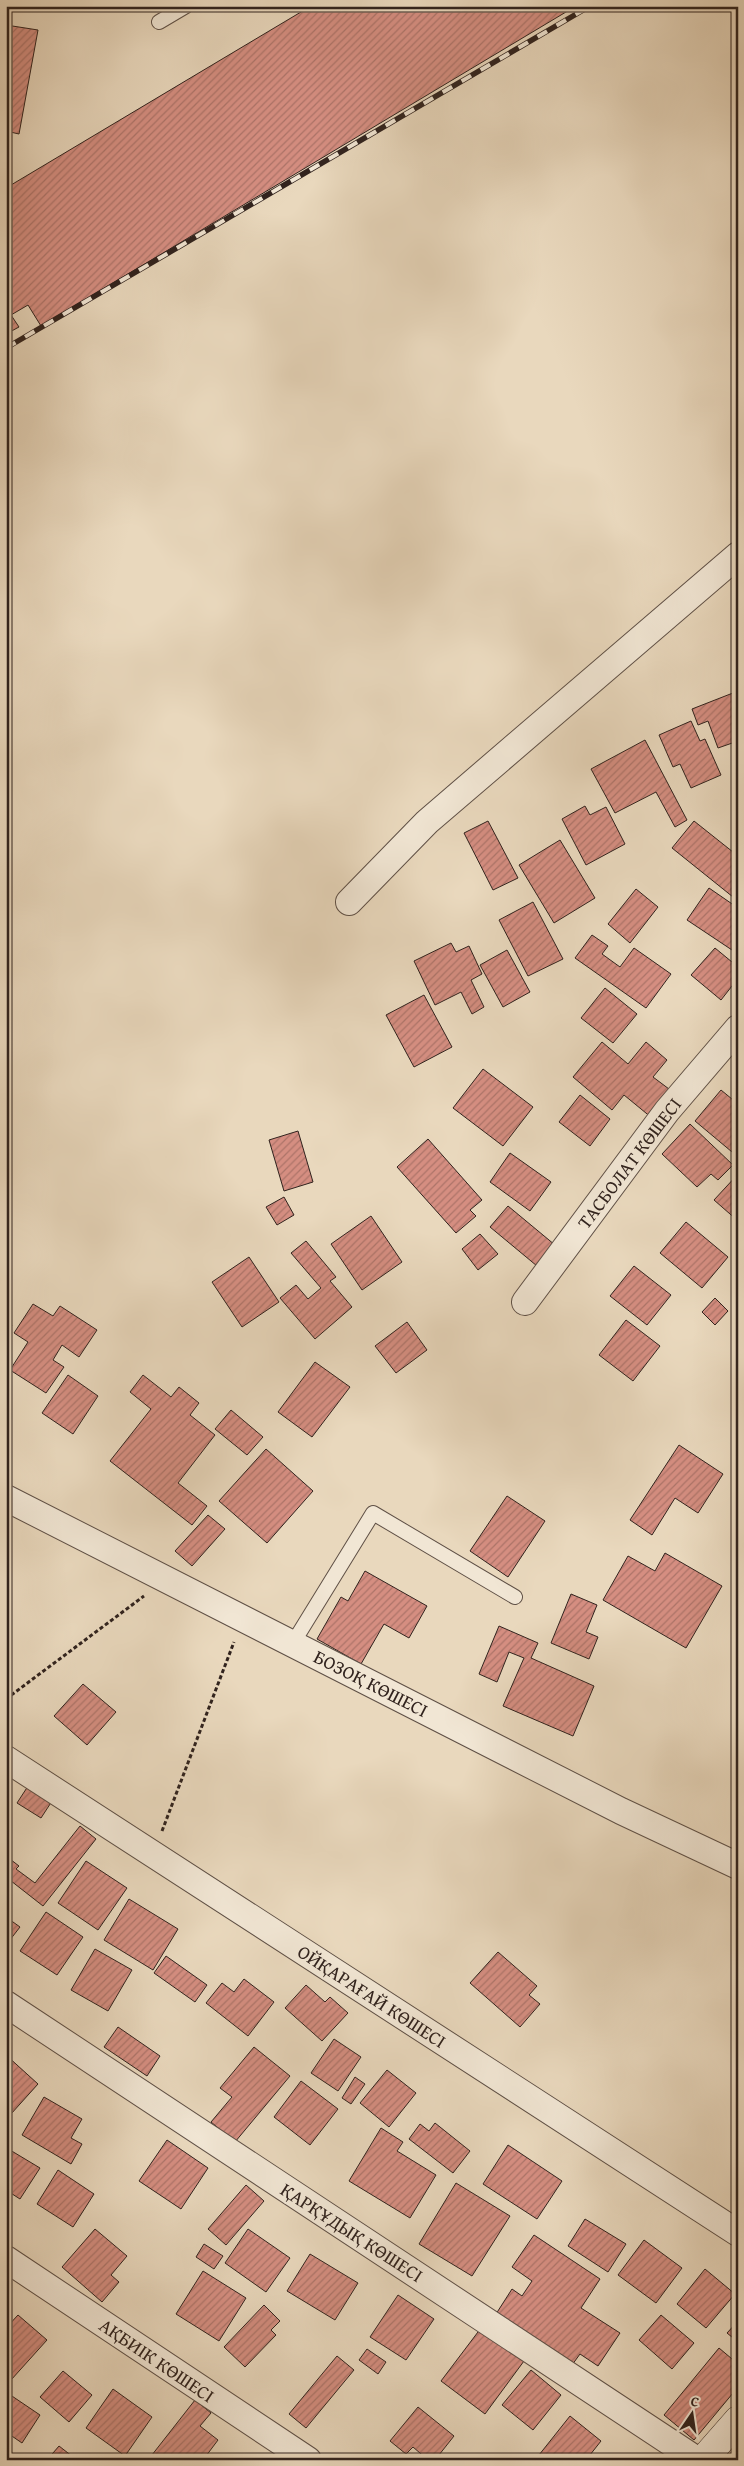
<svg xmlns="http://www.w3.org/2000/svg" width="744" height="2466" viewBox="0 0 744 2466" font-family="'Gentium Book Plus',serif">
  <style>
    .building { fill: url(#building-hatch); stroke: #31231e }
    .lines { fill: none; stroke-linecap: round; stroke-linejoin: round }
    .lane-casing { stroke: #5f5046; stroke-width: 16 }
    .street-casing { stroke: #5f5046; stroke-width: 28 }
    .secondary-casing { stroke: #31231e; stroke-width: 29 }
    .path { stroke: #31231e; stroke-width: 3; stroke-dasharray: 4 2.5; stroke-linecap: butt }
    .lane { stroke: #f1e6d4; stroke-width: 14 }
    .street { stroke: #f1e6d4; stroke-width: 26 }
    .secondary { stroke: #f1e6d4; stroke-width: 28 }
    .rail-casing { stroke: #31231e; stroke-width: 5.5 }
    .rail { stroke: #f1e6d4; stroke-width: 4; stroke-dasharray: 11; stroke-linecap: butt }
    .labels { text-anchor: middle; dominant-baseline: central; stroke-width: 4; stroke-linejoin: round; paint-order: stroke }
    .street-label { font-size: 19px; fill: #31231e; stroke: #f1e6d4 }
  </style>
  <defs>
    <pattern id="building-hatch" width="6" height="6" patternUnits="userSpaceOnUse" patternTransform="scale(1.25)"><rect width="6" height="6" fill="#d58e81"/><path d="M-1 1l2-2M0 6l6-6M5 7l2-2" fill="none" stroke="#ad7469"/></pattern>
  </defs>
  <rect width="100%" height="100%" fill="#e9d8bd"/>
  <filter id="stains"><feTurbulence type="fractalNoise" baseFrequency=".004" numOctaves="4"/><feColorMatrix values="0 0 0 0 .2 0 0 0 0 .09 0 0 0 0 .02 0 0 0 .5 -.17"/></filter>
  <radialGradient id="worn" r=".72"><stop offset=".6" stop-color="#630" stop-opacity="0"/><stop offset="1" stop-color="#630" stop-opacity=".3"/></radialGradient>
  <path class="building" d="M311 6H576L41 326 28 305 11 315 19 327 6 334V188Z
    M6 25 38 30 19 134 6 131Z
    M738 691V741L718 748 708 721 698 725 692 709Z
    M691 721 700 741 705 739 721 775 691 788 680 764 673 767 659 735Z
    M645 740 687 820 675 827 656 792 615 813 591 769Z
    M585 806 590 815 606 807 625 844 586 865 562 819Z
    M488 821 518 878 493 890 464 833Z
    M694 821 738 856V901L672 848Z
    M560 840 595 898 554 923 519 865Z
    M709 888 738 908V949L735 952 687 920Z
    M636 889 658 907 630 943 608 924Z
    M533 902 563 959 528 976 499 920Z
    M592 935 608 946 602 954 620 967 634 948 671 974 646 1008 575 958Z
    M451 943 456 952 469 946 482 974 471 980 484 1007 472 1014 461 992 435 1005 414 961Z
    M715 948 738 967V991L732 986 721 1000 691 975Z
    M507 950 530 992 503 1007 480 965Z
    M605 988 637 1014 613 1043 581 1018Z
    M424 995 452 1047 414 1067 386 1015Z
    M602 1042 628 1064 646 1042 667 1060 653 1077 673 1092 652 1118 624 1095 612 1110 573 1077Z
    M483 1069 533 1107 503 1146 453 1108Z
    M721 1090 738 1104V1157L695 1121Z
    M580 1095 610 1119 590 1146 559 1122Z
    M690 1124 733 1165 718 1180 711 1174 697 1187 662 1154Z
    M298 1131 313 1182 284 1191 269 1140Z
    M428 1139 482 1200 470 1210 476 1216 456 1233 397 1167Z
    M510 1153 551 1182 530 1211 490 1182Z
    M738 1174V1221L714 1200Z
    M284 1197 294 1215 277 1225 266 1207Z
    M508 1206 555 1245 537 1266 490 1227Z
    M371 1216 402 1262 362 1290 331 1244Z
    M686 1222 728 1257 702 1288 660 1253Z
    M480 1234 498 1254 478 1270 462 1249Z
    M306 1241 336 1277 330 1281 352 1307 315 1339 280 1298 296 1285 308 1299 321 1288 291 1253Z
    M249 1257 279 1302 242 1327 212 1282Z
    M634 1266 671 1295 647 1325 610 1296Z
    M715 1298 728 1311 715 1325 702 1312Z
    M33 1304 53 1316 60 1306 97 1330 79 1357 62 1345 53 1360 64 1367 46 1393 10 1370 28 1342 14 1333Z
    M626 1320 660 1346 633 1381 599 1355Z
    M6 1322 12 1325 6 1336Z
    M407 1322 427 1350 396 1373 375 1346Z
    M315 1362 350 1387 312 1437 278 1412Z
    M68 1375 98 1396 73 1434 42 1413Z
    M143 1375 171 1397 179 1387 199 1403 190 1415 215 1435 178 1483 207 1506 192 1525 110 1461 151 1409 130 1392Z
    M231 1410 263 1437 247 1455 215 1429Z
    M679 1445 723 1474 698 1513 675 1498 652 1535 630 1520Z
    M266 1449 313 1491 267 1543 219 1501Z
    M507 1496 545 1521 508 1577 470 1551Z
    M208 1515 225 1529 192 1566 175 1551Z
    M665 1553 722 1586 686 1648 603 1600 628 1556 655 1571Z
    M365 1571 427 1606 409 1638 384 1624 361 1664 317 1639 341 1597 348 1601Z
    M571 1594 597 1605 586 1632 598 1637 589 1659 551 1643Z
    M499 1626 538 1643 531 1658 594 1686 573 1736 503 1706 524 1658 509 1652 497 1682 479 1674Z
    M83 1684 116 1712 87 1745 54 1716Z
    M30 1783 54 1798 41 1818 17 1803Z
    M80 1826 96 1839 43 1906 6 1877V1856L19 1866 16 1869 35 1883Z
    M86 1861 127 1888 98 1930 58 1903Z
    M129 1899 178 1929 153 1970 104 1940Z
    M46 1912 83 1937 57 1975 20 1951Z
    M6 1917 20 1927 6 1945Z
    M95 1949 132 1970 108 2011 71 1990Z
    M498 1952 537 1986 529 1995 540 2004 520 2027 470 1983Z
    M166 1956 207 1985 195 2002 154 1973Z
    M244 1979 274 2002 248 2036 206 2003 222 1983 234 1992Z
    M306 1985 325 2002 330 1997 348 2013 322 2041 285 2008Z
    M118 2027 160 2056 147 2076 104 2047Z
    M334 2039 361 2057 338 2091 311 2073Z
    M254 2047 290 2076 235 2142 211 2122 232 2097 220 2088Z
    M6 2055 38 2084 11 2114 6 2110Z
    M387 2070 416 2093 389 2127 360 2103Z
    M355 2077 365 2084 351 2104 342 2098Z
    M301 2081 338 2109 310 2145 274 2117Z
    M44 2097 82 2119 71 2138 82 2144 71 2164 22 2135Z
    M435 2123 470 2151 453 2173 409 2139 420 2124 429 2131Z
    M381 2128 403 2142 397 2151 436 2175 410 2218 349 2181Z
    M167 2140 208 2168 181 2209 139 2181Z
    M508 2145 562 2181 537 2219 483 2184Z
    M10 2150 40 2168 20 2199 6 2190V2156Z
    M58 2170 94 2194 73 2227 37 2204Z
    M456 2183 510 2216 472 2276 419 2244Z
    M246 2185 264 2201 226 2245 208 2229Z
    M585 2219 626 2244 608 2272 568 2246Z
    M95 2229 127 2256 111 2275 119 2282 102 2302 62 2267Z
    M248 2229 290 2258 266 2292 225 2263Z
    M534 2235 600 2279 581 2308 620 2333 598 2366 580 2354 572 2365 496 2314 512 2289 522 2296 532 2281 512 2267Z
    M644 2240 682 2268 656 2303 618 2275Z
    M204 2244 223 2256 214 2269 196 2257Z
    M310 2254 358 2283 335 2320 287 2291Z
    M705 2269 735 2294 706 2328 677 2304Z
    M203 2271 246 2298 219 2341 176 2314Z
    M398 2295 434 2319 406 2360 370 2337Z
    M264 2305 280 2321 271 2330 276 2335 245 2367 224 2347Z
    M18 2315 47 2340 11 2380 6 2375V2328Z
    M661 2315 694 2343 672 2369 639 2340Z
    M738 2321V2342L727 2333Z
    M481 2328 524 2361 485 2414 441 2381Z
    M719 2348 738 2364V2387L694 2440 664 2415Z
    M367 2349 386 2362 378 2374 359 2360Z
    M337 2356 354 2370 306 2428 289 2414Z
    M531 2370 561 2395 533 2430 502 2405Z
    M63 2371 92 2395 69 2422 40 2397Z
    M113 2389 152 2417 125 2456 86 2428Z
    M6 2392 40 2415 22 2443 6 2432Z
    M195 2400 211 2413 200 2426 218 2440 203 2460H148Z
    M418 2407 454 2436 435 2460H428L413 2447 406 2454 390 2441Z
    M570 2416 601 2441 586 2460H535Z
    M59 2446 77 2460H47Z"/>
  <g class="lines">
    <g class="lane-casing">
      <path id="lane" d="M159 22 186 6
        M293 1643 373 1513 515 1597"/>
    </g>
    <g class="street-casing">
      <path id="street" d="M349 902 427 822 738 555
        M525 1302 667 1111 738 1028
        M6 1498 621 1811 738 1866
        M6 1759 738 2233
        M6 2004 697 2460
        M6 2259 308 2460"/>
    </g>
    <g class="secondary-casing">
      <path id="secondary" d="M703 2460 738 2420"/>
    </g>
    <path class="path" d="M6 1699 144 1596
      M162 1831 234 1642"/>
    <use href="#lane" class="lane"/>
    <use href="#street" class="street"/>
    <use href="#secondary" class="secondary"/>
    <g class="rail-casing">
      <path id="rail" d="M6 348 590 6"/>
    </g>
    <use href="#rail" class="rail"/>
  </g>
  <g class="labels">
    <g class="street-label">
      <text transform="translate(629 1163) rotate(-53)">ТАСБОЛАТ КӨШЕСІ</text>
      <text transform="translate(371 1683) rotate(27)">БОЗОҚ КӨШЕСІ</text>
      <text transform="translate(372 1996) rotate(33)">ОЙҚАРАҒАЙ КӨШЕСІ</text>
      <text transform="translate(352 2232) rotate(33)">ҚАРҚҰДЫҚ КӨШЕСІ</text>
      <text transform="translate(157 2360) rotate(34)">АҚБИІК КӨШЕСІ</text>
    </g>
  </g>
  <rect width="744" height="2466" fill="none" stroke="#e9d8bd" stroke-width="25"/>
  <rect x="8" y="8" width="729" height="2451" fill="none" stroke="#31231e" stroke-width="2.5"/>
  <rect x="12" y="12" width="719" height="2441" fill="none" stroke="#31231e"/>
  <g transform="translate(692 2414) rotate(13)" stroke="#f1e6d4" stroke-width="4" paint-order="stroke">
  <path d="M0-4L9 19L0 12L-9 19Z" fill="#31231e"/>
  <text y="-8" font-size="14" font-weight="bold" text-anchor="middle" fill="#31231e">С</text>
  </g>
  <rect width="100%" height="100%" filter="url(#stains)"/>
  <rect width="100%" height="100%" fill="url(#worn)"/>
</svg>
